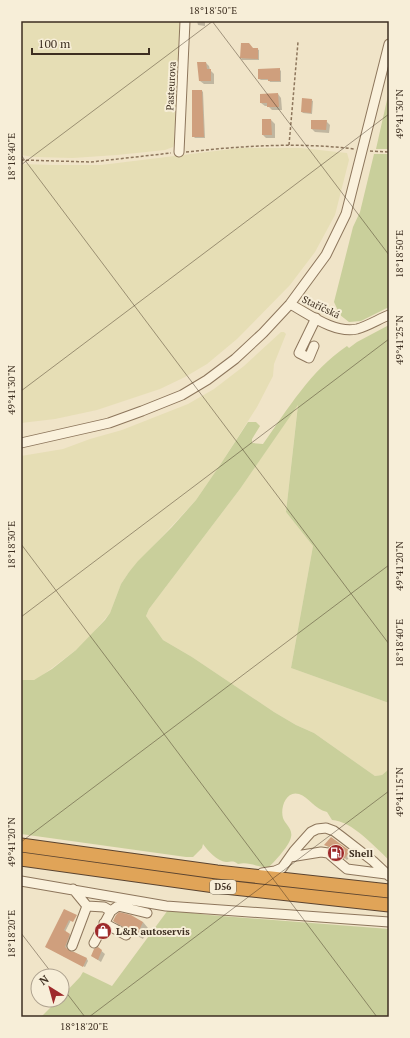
<svg xmlns="http://www.w3.org/2000/svg" width="410" height="1038" viewBox="0 0 410 1038" font-family="'PT Serif',serif">
  <style>
    .farmland { fill: #e6deb5 }
    .green { fill: #c9cf9b }
    .shadow { fill: #0003 }
    .building { fill: #cf9f7d }
    .lines { fill: none; stroke-linecap: round; stroke-linejoin: round }
    .minor-casing { stroke: #8d765c; stroke-width: 11 }
    .highway-casing { stroke: #5b4430; stroke-width: 15 }
    .path { stroke: #8d765c; stroke-width: 1.5; stroke-dasharray: 3 2; stroke-linecap: butt }
    .minor { stroke: #faf1dc; stroke-width: 9 }
    .highway { stroke: #e0a458; stroke-width: 13 }
    .ticks { fill: none; stroke: #3d2e20; stroke-width: 1; stroke-opacity: 0.45 }
    .labels { text-anchor: middle; dominant-baseline: central; stroke-width: 4; stroke-linejoin: round; paint-order: stroke }
    .shield { fill: #f7eed8; stroke: #756857; stroke-width: 1 }
    .shield-label { font-size: 9px; font-weight: bold; fill: #3d2e20 }
    .street-label { font-size: 10px; fill: #3d2e20; stroke: #f7eed8 }
    .poi-label { font-size: 10px; font-weight: bold; fill: #3d2e20; stroke: #f7eed8; text-anchor: start }
    .neatline { fill: none; stroke: #3d2e20; stroke-width: 1.5 }
    .ticks-label { font-size: 10px; text-anchor: middle; fill: #3d2e20 }
  </style>
  <rect width="100%" height="100%" fill="#f0e4c8"/>
  <path class="farmland" d="M21 21H180L174 144 173 147 165 150 117 155 73 158 34 157 21 155Z
    M240 148H301L347 153 349 160 335 215 315 252 290 285 237 339 207 364 185 377 160 389 97 410 55 419 21 423V164L52 165H101Z
    M281 332H284L286 334 274 364 273 376 257 407 220 465 196 500 129 572 121 584 110 613 85 642 76 650 40 677 34 680H21V456L63 449 90 439 122 430 188 404 214 389 244 366Z
    M298 404 286 512 313 546 291 668 389 703V769L382 775 375 776 314 733 296 725 274 712 192 657 163 640 146 616 149 609 240 489Z"/>
  <path class="green" d="M389 91V149H376Z
    M374 154H389V307L361 321 349 322 340 315 334 302 353 227 360 212Z
    M389 325V703L291 668 313 546 286 512 298 405 240 489 149 609 146 616 163 640 192 657 274 712 296 725 314 733 375 776 382 775 389 769V860C375 847 352 821 332 820L327 812C314 809 309 797 299 794 286 790 280 808 283 818 285 824 293 829 291 837 290 845 275 861 269 867 258 868 249 861 238 864 233 860 231 862 226 862 217 861 208 851 203 844L202 848 193 857H186L21 834V680H34L52 669 76 650 105 620 110 613 121 584 129 572 138 561 172 527 196 500 220 465 248 422H256L260 426 252 439V443L263 444C288 409 311 370 347 346L349 348 357 342Z
    M168 910 209 915 389 929V1017H41L58 1000H62V996L80 977 83 972 112 986Z"/>
  <path class="shadow" d="M197 21H208L207 22H205V26L198 25Z
    M242 44 253 49H257L259 50V60H242L241 58Z
    M206 63 209 66 210 70 214 74V84H204L200 81Z
    M279 69 281 71V82H270L269 80H261L259 79Z
    M202 91 203 92 205 138H195L193 136Z
    M278 94 281 98 282 110H272L268 106H265L261 103Z
    M311 100 313 101 312 114 303 113 302 112Z
    M271 120 275 124V138H266L263 135Z
    M326 121 330 125 329 133 315 132 312 129Z
    M331 838 352 854 347 860 335 850 325 845Z
    M64 910 71 920 65 932 71 936 66 949 69 952H74L87 959 88 961 85 967 46 947Z
    M114 921 143 922 148 928 143 939 119 926Z
    M98 948 105 954 101 962 92 956Z"/>
  <path class="building" d="M241 43H249L253 48H258V59L240 58Z
    M197 62H206L207 69H211V81H199Z
    M280 68V81H268V79H258V69Z
    M192 90H202L204 137H192Z
    M278 93 279 107H267V103H260V94Z
    M302 98 312 99 311 113 301 112Z
    M262 119H271L272 135H262Z
    M311 120H327L326 130 311 129Z
    M331 837 350 851 344 859 332 848 324 845Z
    M64 909 77 915 73 922 69 920 64 930 70 934 65 947 70 951 74 952 87 958 83 967 45 947Z
    M119 912 131 915 143 922 137 935 113 921 116 915Z
    M98 947 102 950 98 960 91 956 94 949Z"/>
  <g class="lines">
    <g class="minor-casing">
      <path id="minor" d="M179 152 185 21
        M290 304C309 314 334 334 357 329 368 326 379 319 389 315
        M314 346 309 358 299 353 316 318
        M21 443 109 423 142 411 182 395 207 380 235 359 263 333 290 304 326 255 346 214 389 44
        M290 857 321 852 328 853 347 869 386 874
        M262 873 275 871 282 868 294 851 311 832 317 829 326 828 334 831 342 837 373 861 389 876
        M21 881 166 906 389 922
        M73 889 87 906 104 907 111 911 94 943
        M111 911 118 906 147 913
        M104 923 126 935
        M72 946 87 906"/>
    </g>
    <g class="highway-casing">
      <path id="highway" d="M21 845 217 872 389 891
        M21 859 215 886 389 905"/>
    </g>
    <path class="path" d="M289 145 298 42
      M370 151 389 152
      M186 152C242 146 298 142 354 149
      M21 160 91 162 171 153"/>
    <use href="#minor" class="minor"/>
    <use href="#highway" class="highway"/>
  </g>
  <path class="ticks" d="M212 21 389 255M21 155 389 644M21 165 213 21M21 391 389 114M21 544 377 1017M21 617 389 339M21 842 389 565M21 933 54 976M62 987 85 1017M89 1017 389 791M388 1017 389 1016"/>
  <defs>
    <g id="fuel-disc" transform="scale(0.9)"><circle r="9.5" fill="#9e2a2b" stroke="#f7eed8"/><path d="M-5.5-6h7V0h2V4h1.3V-2.5L3-4.5l.8-.8L6-3V5H2.5V1h-1V6h-7ZM-4.2-4.7v3.2H.2V-4.7Z" fill="#fff"/></g>
    <g id="shop-disc" transform="scale(0.9)"><circle r="9.5" fill="#9e2a2b" stroke="#f7eed8"/><path d="M-5-2.5h2.3a2.7 3.5 0 0 1 5.4 0H5L5.5 6h-11ZM-1.5-2.5h3a1.5 2.3 0 0 0-3 0Z" fill="#fff"/></g>
  </defs>
  <g fill-rule="evenodd">
    <use href="#fuel-disc" x="336" y="853"/>
    <use href="#shop-disc" x="103" y="931"/>
  </g>
  <g class="labels">
    <rect class="shield" x="210" y="880" width="26" height="14" rx="3"/>
    <g class="shield-label">
      <text x="223" y="887">D56</text>
    </g>
    <g class="street-label">
      <text transform="translate(171 86) rotate(-87)">Pasteurova</text>
      <text transform="translate(321 307) rotate(25)">Staříčská</text>
    </g>
    <g class="poi-label">
      <text x="349" y="853">Shell</text>
      <text x="116" y="931">L&amp;R autoservis</text>
    </g>
  </g>
  <rect width="410" height="1038" fill="none" stroke="#f7eed8" stroke-width="44"/>
  <g transform="translate(50 988) rotate(323)"><circle r="19" fill="#f7eed8" stroke="#ada18e"/>
  <path d="M0-3L7 15L0 10L-7 15Z" fill="#9e2a2b"/>
  <text y="-6" font-size="11" font-weight="bold" text-anchor="middle" fill="#3d2e20">N</text>
  </g>
  <path d="M32 48v6h117v-6" fill="none" stroke="#3d2e20" stroke-width="2"/>
  <text x="38" y="48" font-size="12" fill="#3d2e20" stroke="#f7eed8" stroke-width="3" paint-order="stroke">100 m</text>
  <rect x="22" y="22" width="366" height="994" class="neatline"/>
  <g class="ticks-label">
    <text x="213" y="14">18°18'50"E</text>
    <text transform="translate(399 114) rotate(-90)" y="4">49°41'30"N</text>
    <text transform="translate(11 157) rotate(-90)" y="4">18°18'40"E</text>
    <text transform="translate(399 254) rotate(-90)" y="4">18°18'50"E</text>
    <text transform="translate(399 340) rotate(-90)" y="4">49°41'25"N</text>
    <text transform="translate(11 390) rotate(-90)" y="4">49°41'30"N</text>
    <text transform="translate(11 545) rotate(-90)" y="4">18°18'30"E</text>
    <text transform="translate(399 566) rotate(-90)" y="4">49°41'20"N</text>
    <text transform="translate(399 643) rotate(-90)" y="4">18°18'40"E</text>
    <text transform="translate(399 792) rotate(-90)" y="4">49°41'15"N</text>
    <text transform="translate(11 842) rotate(-90)" y="4">49°41'20"N</text>
    <text transform="translate(11 934) rotate(-90)" y="4">18°18'20"E</text>
    <text x="84" y="1030">18°18'20"E</text>
  </g>
</svg>
